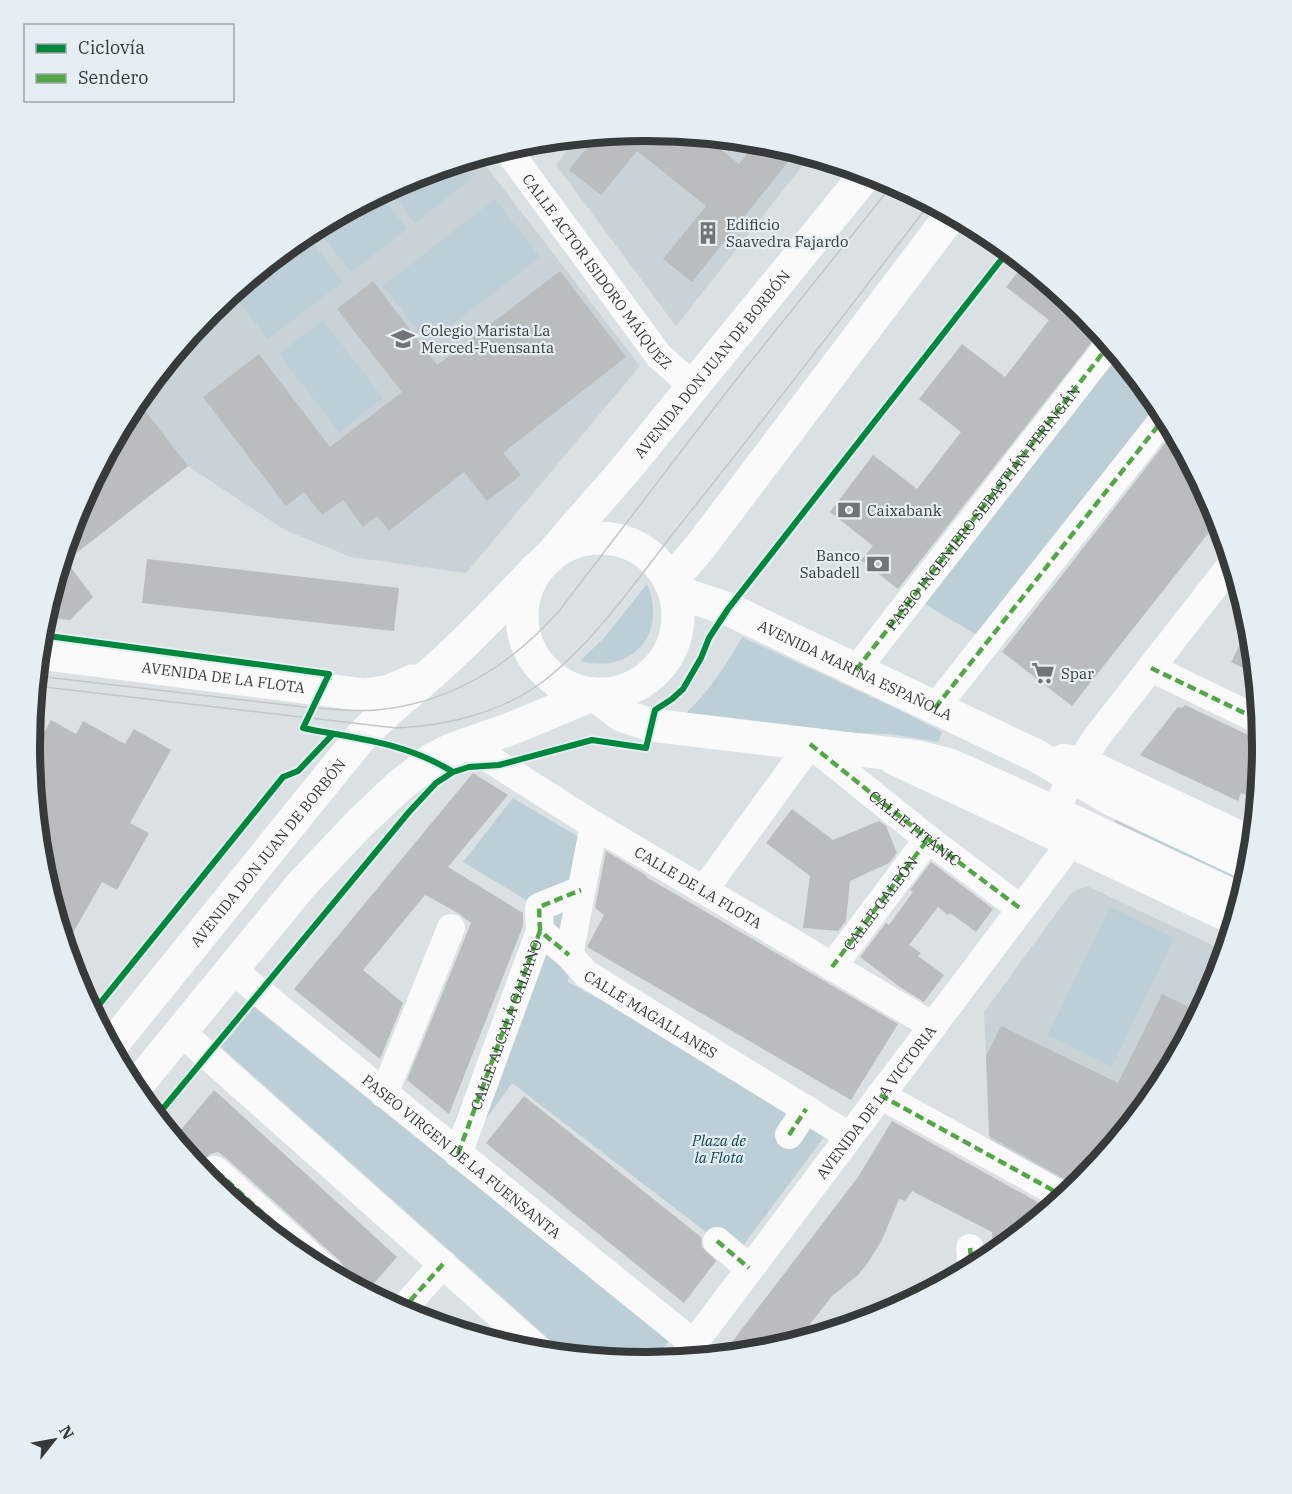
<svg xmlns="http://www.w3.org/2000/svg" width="1292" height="1494" viewBox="0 0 1292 1494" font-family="'IBM Plex Serif',serif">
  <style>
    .built { fill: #c8d2d7 }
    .green { fill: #bccfd6 }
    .building { fill: #b9bdbe }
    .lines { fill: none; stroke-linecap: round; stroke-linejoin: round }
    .minor { stroke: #fafafb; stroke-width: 28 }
    .major { stroke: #fafafb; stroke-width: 33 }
    .tram { stroke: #c4c6c6; stroke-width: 1.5 }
    .quiet { stroke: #53a645; stroke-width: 4.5; stroke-dasharray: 9 4.5; stroke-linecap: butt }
    .cycleway-casing { stroke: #e5eef2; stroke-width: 10 }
    .cycleway { stroke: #00873e; stroke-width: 6 }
    .labels { text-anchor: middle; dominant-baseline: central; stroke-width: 4.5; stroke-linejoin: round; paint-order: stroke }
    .poi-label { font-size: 15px; fill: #363a3b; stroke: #e5eef2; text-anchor: start }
    .street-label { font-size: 15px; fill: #363a3b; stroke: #e5eef2 }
    .park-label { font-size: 15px; font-style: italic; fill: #094253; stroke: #e5eef2 }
    .rim { fill: none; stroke: #363a3b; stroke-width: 8 }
  </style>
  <rect width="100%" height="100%" fill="#dbe0e2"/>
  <path class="built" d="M646 131 767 143 810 156 676 326 556 165 577 138Z
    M479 157 640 366 466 573 351 557 285 530 188 466 66 561 63 557 77 511 134 404 211 311 304 235 411 178Z
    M1087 886 1225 951 1215 983 1158 1090 1081 1183 1073 1190 990 1145 984 1012 1072 892Z"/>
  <path class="green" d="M460 163 472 178 415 223 389 189 411 178Z
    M380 194 407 229 351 272 316 228Z
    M495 199 540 257 428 343 383 286Z
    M310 239 343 282 268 339 235 297Z
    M323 320 383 398 339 432 279 354Z
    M1115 352 1158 405 982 638 920 601Z
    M647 584C668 633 633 675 580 661L604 638Z
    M742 637 895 708 942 732 938 742 890 734 817 732 683 716C707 694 726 666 742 637Z
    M513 798 582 839 568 982 833 1125 736 1255 512 1083 474 1136 454 1122 538 907 463 862Z
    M1117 815 1248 876 1244 888 1113 826Z
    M1110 907 1174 938 1112 1067 1048 1035Z
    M254 1007 669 1341 650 1363 567 1355 221 1047Z"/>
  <path class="building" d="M646 131 705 137 739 164 757 142 796 152 692 282 663 259 706 206 637 151 601 195 569 170 596 136Z
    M1024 264 1082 312 1099 333 898 589 861 560 873 546 830 512 873 455 917 489 961 432 919 399 962 344 1005 377 1049 320 1006 287Z
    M560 271 626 357 503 453 521 475 487 501 464 472 389 531 377 516 363 527 343 500 322 515 304 492 286 506 203 397 259 354 330 447 402 392 337 309 373 281 437 365Z
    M137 400 188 466 66 561 93 597 70 620 45 617 77 511Z
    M1173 433 1215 512 1218 521 1072 706 1002 652Z
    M147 559 399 588 394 631 142 603Z
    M1250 625V627L1255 674 1231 662Z
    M1185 705 1261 741 1257 800 1241 793 1238 801 1140 755 1178 707 1182 708Z
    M51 720 76 734 83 721 125 744 134 729 171 750 130 823 149 833 117 890 102 882 66 945 42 867 30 747 32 730 42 736Z
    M473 773 508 795 448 867 523 913V926L449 1114 407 1080 471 923 458 913 425 895 363 970 403 1003 380 1059 294 989Z
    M792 809 833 840 879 821 886 826 897 853 889 863 850 881 846 921 838 931 803 928 810 876 766 843Z
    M606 851 647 876 646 877 898 1024 851 1100 587 947 604 915 595 908Z
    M931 862 993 909 976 932 950 913 948 915 938 907 909 945 921 953 918 956 944 975 924 1002 900 987 860 957 886 923 889 925 913 892 910 890Z
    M1162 994 1199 1012 1158 1090 1081 1183 1077 1186 989 1136 986 1056 1001 1026 1118 1083Z
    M214 1090 397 1257 369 1289 344 1267 340 1261 226 1158 218 1152 210 1154 197 1166 174 1138Z
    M524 1096 701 1237 702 1247 716 1261 684 1303 486 1143Z
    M892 1121 1050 1209 993 1255 992 1232 912 1191 905 1201 899 1199 882 1240 867 1264 858 1275 832 1296 796 1342 766 1351 745 1353 732 1342 858 1177Z"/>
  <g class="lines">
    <g class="minor">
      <path id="s1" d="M507 149 659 356 693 386"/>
      <path d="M1151 668 1259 720"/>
      <path d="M856 670 1109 345"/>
      <path d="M935 708 1165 417"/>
      <path id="s2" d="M466 744 594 825 933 1026"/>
      <path d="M1063 758 1081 760 1253 841"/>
      <path d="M892 760 1234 921"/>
      <path d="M1055 813 1072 776 1096 738 1231 565"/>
      <path id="s3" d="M594 825 569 955 586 974 849 1136"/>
      <path id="s4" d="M704 890 810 744 928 839 1021 909"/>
      <path d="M540 931 539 907 581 890"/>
      <path id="s5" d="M832 967 928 839"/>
      <path id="s6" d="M231 969 693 1343"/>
      <path d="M181 1032 542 1353"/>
      <path d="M384 1094 451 928"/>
      <path d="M880 1095 1065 1197"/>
      <path d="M789 1135 806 1109"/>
      <path d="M458 1154 540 931 569 955"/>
      <path d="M208 1179 215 1170 329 1273"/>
      <path d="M717 1241 749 1268"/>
      <path d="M970 1248 972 1268"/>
      <path d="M401 1311 443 1264"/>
      <path id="s7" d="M682 1359 1070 844"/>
    </g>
    <g class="major">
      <circle cx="600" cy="616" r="78"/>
      <path id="s8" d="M556 549 625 470 867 173"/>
      <path d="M670 582 700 547 951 215"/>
      <path id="s9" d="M674 591 728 609 1035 755 1111 799 1250 865"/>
      <path id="s10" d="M39 653 365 695 390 691 413 681"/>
      <path d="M594 694 621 715 651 725 918 757 950 765 1008 791 1240 899"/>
      <path id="s11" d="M111 1046 360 738C383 713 410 693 435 670 471 638 504 603 537 568"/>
      <path d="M134 1089 302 884 360 823 398 787 433 759 453 749 513 728 594 694"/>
    </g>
    <path class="tram" d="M37 676 313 708C334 709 356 712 377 710 450 703 511 665 559 611L728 390 893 184
      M36 686 396 728C447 726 504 712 545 680 598 638 637 579 679 526 764 420 847 311 930 203"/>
    <g class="quiet">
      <path d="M1151 668 1259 720"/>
      <path id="s12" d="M856 670 1109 345"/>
      <path d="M935 708 1165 417"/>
      <path d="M810 744 928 839 1021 909"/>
      <path d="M540 931 539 907 581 890"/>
      <path d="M832 967 928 839"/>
      <path d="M880 1095 1065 1197"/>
      <path d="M789 1135 806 1109"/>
      <path id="s13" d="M458 1154 540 931 569 955"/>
      <path d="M208 1179 215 1170 329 1273"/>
      <path d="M717 1241 749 1268"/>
      <path d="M970 1248 972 1268"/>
      <path d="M401 1311 443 1264"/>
    </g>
    <g class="cycleway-casing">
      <path id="cycleway" d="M41 635 329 674 303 728C357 739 405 742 453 772
        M93 1012 283 777 298 771 333 734
        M156 1117 409 812 436 783 453 772 469 767 499 765 592 740 646 748 655 710 672 699 683 689 701 658 709 638 728 609 1008 251"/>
    </g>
    <use href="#cycleway" class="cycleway"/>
  </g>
  <defs>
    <g id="building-bare" transform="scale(1.8)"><path d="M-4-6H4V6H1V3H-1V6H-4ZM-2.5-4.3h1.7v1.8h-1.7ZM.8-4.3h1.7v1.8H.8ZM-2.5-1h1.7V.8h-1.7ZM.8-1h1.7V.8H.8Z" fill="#707475" stroke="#e5eef2" stroke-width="2.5" paint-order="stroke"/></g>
    <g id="school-bare" transform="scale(1.8)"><path d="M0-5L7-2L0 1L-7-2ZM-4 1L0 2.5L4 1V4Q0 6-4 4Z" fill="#707475" stroke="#e5eef2" stroke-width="2.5" paint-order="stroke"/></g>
    <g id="bank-bare" transform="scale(1.8)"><path d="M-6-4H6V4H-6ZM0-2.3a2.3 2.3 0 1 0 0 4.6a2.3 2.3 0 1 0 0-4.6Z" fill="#707475" stroke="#e5eef2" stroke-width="2.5" paint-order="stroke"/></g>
    <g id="supermarket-bare" transform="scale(1.8)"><path d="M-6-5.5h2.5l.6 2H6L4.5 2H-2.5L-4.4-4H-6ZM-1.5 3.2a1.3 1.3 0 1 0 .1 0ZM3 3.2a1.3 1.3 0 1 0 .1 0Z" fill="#707475" stroke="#e5eef2" stroke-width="2.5" paint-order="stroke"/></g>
  </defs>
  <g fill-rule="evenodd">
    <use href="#building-bare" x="708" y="233"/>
    <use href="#school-bare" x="403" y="339"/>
    <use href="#bank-bare" x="849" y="510"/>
    <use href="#bank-bare" x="878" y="564"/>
    <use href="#supermarket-bare" x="1043" y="673"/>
  </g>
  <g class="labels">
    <g class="poi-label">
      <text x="726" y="224">Edificio<tspan x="726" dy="17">Saavedra Fajardo</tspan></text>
      <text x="421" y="330">Colegio Marista La<tspan x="421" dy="17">Merced-Fuensanta</tspan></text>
      <text x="867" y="510">Caixabank</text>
      <text x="860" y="555" text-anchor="end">Banco<tspan x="860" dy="17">Sabadell</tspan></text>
      <text x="1061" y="673">Spar</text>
    </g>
    <g class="street-label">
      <text stroke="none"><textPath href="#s1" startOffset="152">CALLE ACTOR ISIDORO MÁIQUEZ</textPath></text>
      <text stroke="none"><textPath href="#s8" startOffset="242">AVENIDA DON JUAN DE BORBÓN</textPath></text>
      <text stroke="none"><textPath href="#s12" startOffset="206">PASEO INGENIERO SEBASTIÁN FERINGÁN</textPath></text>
      <text stroke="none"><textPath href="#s9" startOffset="198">AVENIDA MARINA ESPAÑOLA</textPath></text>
      <text stroke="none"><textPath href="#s10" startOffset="186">AVENIDA DE LA FLOTA</textPath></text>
      <text stroke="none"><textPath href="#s4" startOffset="315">CALLE TITÁNIC</textPath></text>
      <text stroke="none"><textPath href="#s11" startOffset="249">AVENIDA DON JUAN DE BORBÓN</textPath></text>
      <text stroke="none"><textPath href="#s2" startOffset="273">CALLE DE LA FLOTA</textPath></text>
      <text stroke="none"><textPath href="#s5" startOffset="80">CALLE GALEÓN</textPath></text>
      <text stroke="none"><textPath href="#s3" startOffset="234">CALLE MAGALLANES</textPath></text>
      <text stroke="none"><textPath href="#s13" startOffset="138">CALLE ALCALÁ GALIANO</textPath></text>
      <text stroke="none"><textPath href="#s7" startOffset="322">AVENIDA DE LA VICTORIA</textPath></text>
      <text stroke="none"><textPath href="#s6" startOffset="297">PASEO VIRGEN DE LA FUENSANTA</textPath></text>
    </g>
    <g class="park-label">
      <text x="719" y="1140">Plaza de<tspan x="719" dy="17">la Flota</tspan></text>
    </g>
  </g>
  <path d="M0 0H1292V1494H0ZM645 141H647A605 605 0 0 1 1252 746V747A605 605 0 0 1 647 1352H645A605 605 0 0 1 40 747V746A605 605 0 0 1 645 141Z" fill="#e5eef2" fill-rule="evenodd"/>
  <path class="rim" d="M645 141H647A605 605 0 0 1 1252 746V747A605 605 0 0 1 647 1352H645A605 605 0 0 1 40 747V746A605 605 0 0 1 645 141Z"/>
  <rect x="24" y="24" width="210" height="78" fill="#e5eef2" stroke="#9fa6a9" stroke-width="1.5"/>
  <rect x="36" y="44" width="30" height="9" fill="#00873e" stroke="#9fa6a9" stroke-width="1.5"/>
  <text x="78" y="54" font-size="18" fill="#363a3b">Ciclovía</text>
  <rect x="36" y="74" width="30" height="9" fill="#53a645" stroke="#9fa6a9" stroke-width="1.5"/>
  <text x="78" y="84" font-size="18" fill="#363a3b">Sendero</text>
  <g transform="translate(54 1440) rotate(59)" stroke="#e5eef2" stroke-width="4.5" paint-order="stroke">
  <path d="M0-4.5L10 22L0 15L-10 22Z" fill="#363a3b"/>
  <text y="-9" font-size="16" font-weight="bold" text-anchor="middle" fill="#363a3b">N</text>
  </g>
</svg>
